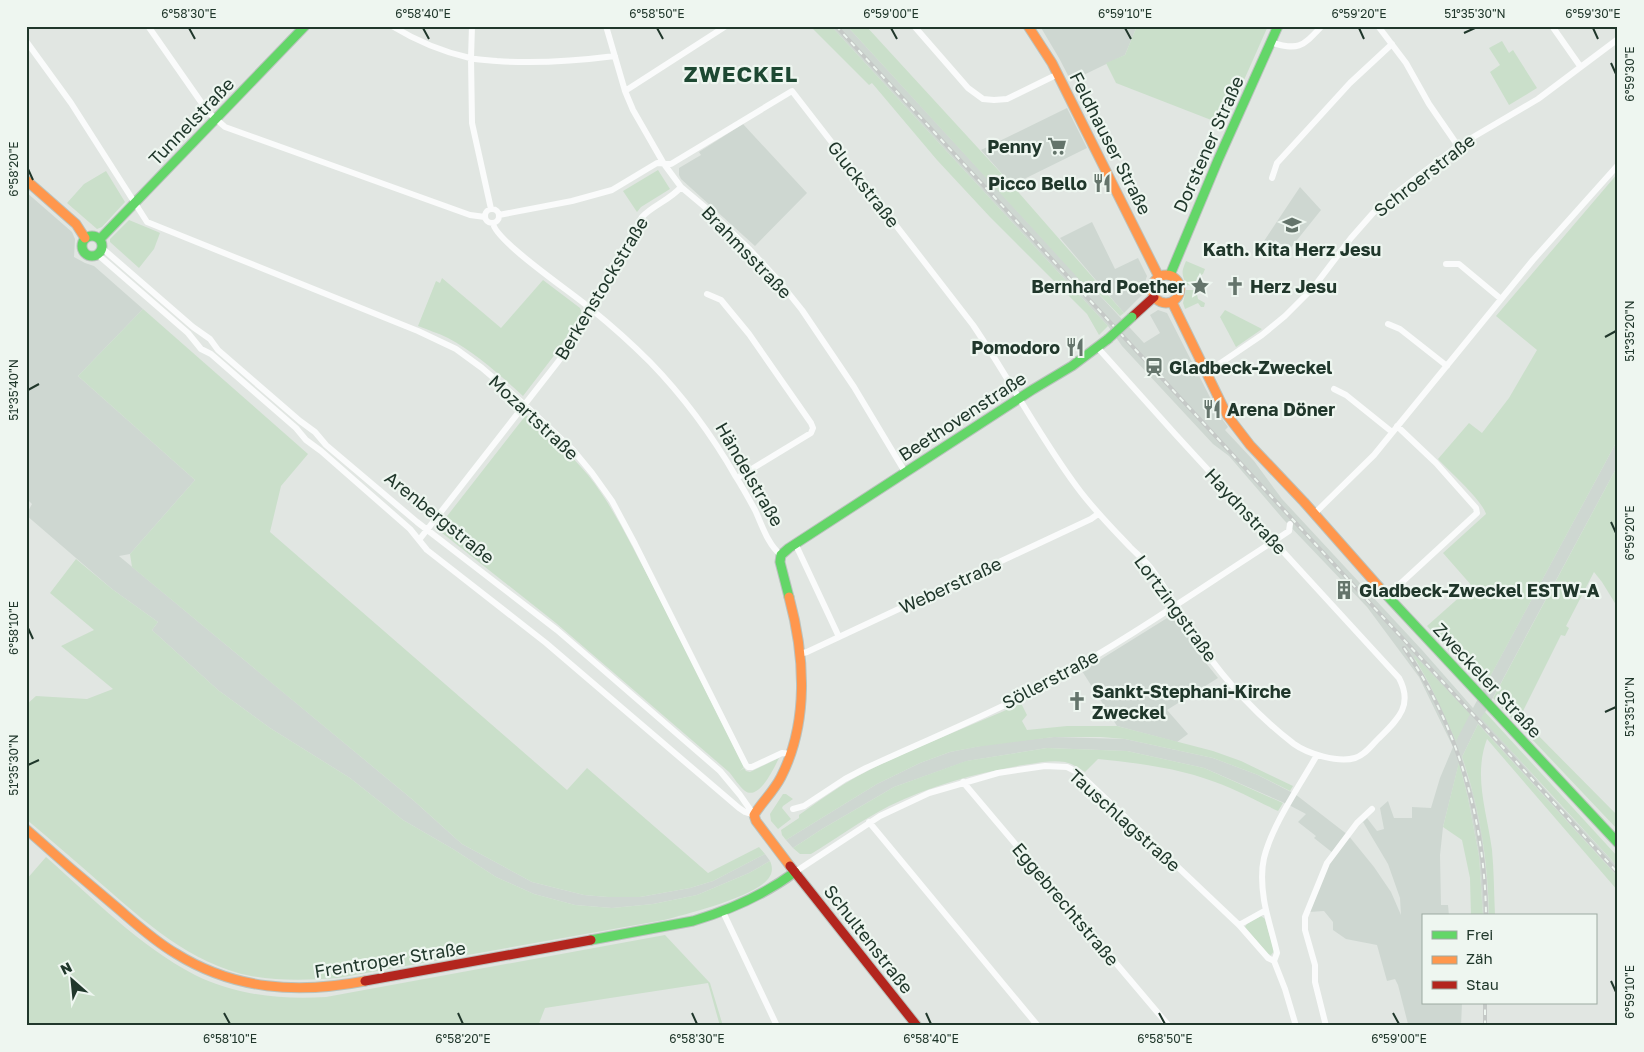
<svg xmlns="http://www.w3.org/2000/svg" width="1644" height="1052" viewBox="0 0 1644 1052" font-family="'Golos Text',sans-serif">
  <style>
    .built { fill: #ced7d1; fill-rule: evenodd }
    .green { fill: #cadfca }
    .lines { fill: none; stroke-linecap: round; stroke-linejoin: round }
    .fast-casing { stroke: #bac2bd; stroke-width: 11 }
    .slow-casing { stroke: #bac2bd; stroke-width: 11 }
    .jam-casing { stroke: #bac2bd; stroke-width: 11 }
    .street { stroke: #fafbfb; stroke-width: 6 }
    .fast { stroke: #63d668; stroke-width: 9 }
    .slow { stroke: #ff974d; stroke-width: 9 }
    .jam { stroke: #b3261e; stroke-width: 9 }
    .rail-casing { stroke: #c5c9c7; stroke-width: 4 }
    .rail { stroke: #eef6f0; stroke-width: 2; stroke-dasharray: 5.5; stroke-linecap: butt }
    .fast-bridge-casing { stroke: #bac2bd; stroke-width: 11; stroke-linecap: butt }
    .fast-bridge { stroke: #63d668; stroke-width: 9 }
    .ticks { fill: none; stroke: #20372b; stroke-width: 2 }
    .labels { text-anchor: middle; dominant-baseline: central; stroke-width: 4.5; stroke-linejoin: round; paint-order: stroke }
    .street-label { font-size: 18px; fill: #20372b; stroke: #eef6f0 }
    .poi-label { font-size: 18px; font-weight: bold; fill: #20372b; stroke: #eef6f0; text-anchor: start }
    .district-label { font-size: 22px; font-weight: bold; letter-spacing: 1px; fill: #1d4832; stroke: #eef6f0 }
    .neatline { fill: none; stroke: #20372b; stroke-width: 2 }
    .ticks-label { font-size: 12px; text-anchor: middle; fill: #20372b }
  </style>
  <rect width="100%" height="100%" fill="#e1e6e2"/>
  <path class="built" d="M831 26H847L1089 289 1092 287 1144 343 1160 333 1150 315 1158 310 1167 313 1218 413 1228 427 1225 430 1254 461 1282 499 1422 650 1473 708 1618 439V465L1482 718 1548 792 1618 867V877L1478 724 1462 757 1474 796 1482 834 1487 879 1489 916H1483L1479 856 1468 798 1459 763 1443 827 1440 855 1441 905H1448L1449 916H1423V1003H1462L1461 1026H1404L1408 1024 1398 985 1395 979 1387 981 1377 945 1346 939 1333 930V922L1324 911 1309 912 1333 853 1314 838 1316 836 1298 822 1306 814 1289 805 1204 768 1127 751 1047 748 967 761 894 787 822 829 793 848 786 840 877 784 920 763 950 752 995 743 1054 737 1125 739 1213 758 1258 775 1295 794 1348 835 1374 867 1391 892 1401 915 1400 898 1388 864 1363 822 1367 818 1377 831 1384 829 1380 808 1388 801 1394 818H1412V807L1431 808 1440 778 1453 747 1419 677 1367 607 1284 520 1229 456 1213 444 1122 346 1108 326ZM1414 658 1469 714 1456 740 1430 685Z
    M1040 26H1137L1125 55 1071 81 1059 58Z
    M1067 108 1087 148 1012 185 981 150Z
    M743 124 807 193 755 246 681 179 679 175V168L701 155 699 152Z
    M1300 187 1321 210 1289 250 1275 240 1274 242 1276 243 1273 248 1270 247 1269 249 1262 244Z
    M26 192 72 232 75 239 74 257 85 263 94 266 143 309 78 376 195 480 130 554 119 556 413 800 462 844 532 882 584 895 608 897H640L690 888 713 881 765 854 770 861 749 873 697 895 653 904 612 908 575 905 534 894 496 877 453 849 403 820 350 778 270 728 218 690 152 630 158 622 112 589 26 515 32 504 26 498Z
    M1092 222 1115 269 1138 258 1147 276 1144 285 1143 294 1124 313 1060 238Z
    M1172 615 1175 616 1197 652 1218 678 1167 710 1188 734 1177 742 1117 726 1082 671Z"/>
  <path class="green" d="M810 26H831L1108 326 1099 335 1087 314 990 217 937 160 872 83 869 85Z
    M847 26H866L1012 185 1124 313 1120 316 1092 287 1089 290Z
    M1137 26H1268L1224 125 1116 83 1106 63 1125 55Z
    M1502 41 1509 53 1513 50 1537 88 1509 105 1490 72 1500 65 1489 48Z
    M658 170 670 189 641 207 637 212 623 191Z
    M106 171 125 202 102 227 97 229 67 203 84 184Z
    M1618 173V439L1484 688 1427 626 1472 586 1443 553 1486 514C1482 500 1449 471 1438 459L1469 423 1482 433 1509 398 1537 350 1496 316Z
    M129 220 158 232 160 233 154 249 139 268 110 242V239Z
    M1186 261 1205 269 1203 274 1197 277 1196 286 1186 285C1182 273 1181 273 1186 261Z
    M442 278 501 328 543 280 580 308 582 313 556 353 523 396C500 375 476 353 448 338 438 333 428 330 418 326L436 281 440 283Z
    M1186 290H1196L1198 299 1205 303 1204 307H1201L1198 303 1185 309 1183 303Z
    M143 309 308 454 281 486 270 532 567 790 587 768 708 873 759 847 765 854 713 881 690 888 640 897H608L584 895 532 882 462 844 413 800 132 567 130 554 195 480 78 376Z
    M1225 310 1262 329 1236 347 1220 317Z
    M526 415C547 434 570 453 588 475 613 506 631 545 650 580 682 642 712 704 744 767L740 771 744 768 746 771 750 772 779 758C774 768 759 801 745 791 739 786 734 778 729 772L556 623 437 529Z
    M1618 465V608L1602 582 1594 572 1566 626 1569 628 1565 636 1561 635 1520 717 1618 816V830L1493 698Z
    M76 559 112 589 158 622 152 630 218 690 270 728 350 778 403 820 453 849 496 877 534 894 575 905 612 908 653 904 697 895 749 873 770 861C772 865 773 871 770 876 760 896 686 914 664 920L338 978C308 980 280 981 251 976 190 964 143 920 98 881 74 860 50 839 26 819V705L36 696 87 699 113 689 61 646 94 630 50 593Z
    M1415 656 1470 714 1456 741 1430 685 1414 657Z
    M1021 703 1027 715 1022 721 1027 730 1067 726H1117L1213 751 1241 761 1293 786 1290 791 1258 775 1213 758 1125 739 1101 737H1054L976 747 950 752 920 763 877 784 786 840 782 835 781 830 799 818V815C819 801 838 787 860 775 912 747 968 728 1021 703Z
    M1485 712 1618 857V867L1481 718Z
    M1478 724 1618 877V891L1487 739C1473 776 1487 812 1492 850 1494 871 1494 894 1495 916H1489C1488 862 1480 808 1462 757Z
    M1047 748 1127 751 1204 768 1283 803 1278 811C1257 801 1237 790 1215 782 1178 768 1138 763 1098 759L1085 772C1079 768 1073 764 1065 762 1051 760 1037 763 1023 765 977 773 931 785 889 806 862 820 837 838 811 854H800L793 848 822 829 894 787 966 761Z
    M1459 762 1468 798 1479 856 1483 916H1471L1470 878 1462 840 1443 827Z
    M783 794H786L793 799 783 806 782 808 791 819 778 829 771 821 770 814Z
    M46 857C93 898 139 946 195 975 235 995 282 1000 326 997L665 935 710 983 723 1026H720L708 983 545 1008 538 1026H26V880Z
    M1261 916 1265 919 1274 951 1271 955 1268 954 1245 927 1247 924Z"/>
  <g class="lines">
    <g class="fast-casing">
      <path id="fast" d="M82 246a10 10 0 1 1 20 0a10 10 0 1 1-20 0Z
        M100 239 305 26
        M1170 275 1218 160 1278 26
        M1379 587 1618 843
        M789 597 780 562 781 555 789 548 1032 390 1072 366 1108 339
        M591 940 693 921C730 910 764 895 795 872"/>
    </g>
    <g class="slow-casing">
      <path id="slow" d="M1028 26 1052 63 1159 277
        M26 180 76 224 85 238
        M1152 289a14 14 0 1 1 28 0a14 14 0 1 1-28 0Z
        M1172 302 1227 415 1250 445 1304 502 1379 587
        M789 597C805 656 809 722 781 777 774 791 762 802 754 815L756 821 790 866
        M26 829C55 855 85 881 115 906 135 923 153 940 175 953 234 990 298 994 365 981"/>
    </g>
    <g class="jam-casing">
      <path id="jam" d="M1132 317 1154 297
        M790 866 917 1026
        M365 981 591 940"/>
    </g>
    <path class="street" d="M148 26 208 112 225 127 470 215 485 217
      M392 26C415 40 443 52 470 58 478 60 488 60 497 61 537 64 576 61 615 56
      M472 26 471 58 472 123 491 209
      M606 26 625 91 633 110 664 164 681 187 706 208 750 250 778 280 802 310 854 387 905 472
      M914 26 968 88 983 99 994 100 1007 99 1058 74
      M1378 26 1406 63 1429 104 1458 146
      M1552 26 1580 66
      M26 41 71 103 147 222 418 331 456 349 482 368 525 405 573 450 592 473 612 501 635 544 746 765 748 767H752L782 753 791 754
      M1270 42C1299 51 1302 47 1322 26
      M625 91 726 26
      M1272 178 1277 163 1350 83 1392 44
      M485 216a7 7 0 1 1 14 0a7 7 0 1 1-14 0Z
      M499 215 572 201 612 190 657 163 671 164 792 91 973 325C1009 378 1039 436 1077 487 1093 509 1112 528 1130 547 1138 555 1147 562 1153 571 1171 596 1186 623 1203 648 1226 682 1261 719 1294 744 1308 754 1338 763 1355 758 1365 755 1371 746 1378 739 1397 720 1414 706 1399 678L1176 435 1098 348
      M493 223C495 241 574 294 591 309 612 326 632 344 650 362 684 397 712 435 736 477 743 488 749 499 755 510 762 525 768 545 781 555
      M102 248 193 327 210 339 218 350 300 421 315 432 326 445 417 522 557 630 600 667 720 771 740 795 754 815
      M97 254 188 333 201 349 211 354 296 428 306 440 321 451 410 529 427 550 546 643 739 808 745 812 754 815
      M1446 264H1459L1501 299
      M707 294 721 300 749 334 811 423 813 428 811 433 737 478
      M1388 324 1400 329 1447 366
      M1206 373 1262 335 1285 316 1313 288 1351 238 1373 213 1399 191 1458 146 1538 99 1618 39
      M1334 389 1346 395 1392 432
      M1314 514 1374 455 1533 260 1618 165
      M419 540 561 358 592 310 642 217C653 205 670 200 681 187
      M795 543 839 637
      M1387 596 1477 513 1476 508 1436 463 1397 426
      M799 654 807 652 1091 519 1098 514
      M963 782 1169 1026
      M793 809 804 806 845 779 866 768C928 739 992 714 1052 681 1128 639 1201 588 1274 541L1289 531 1290 524
      M869 822 1038 1026
      M795 872 880 816 929 793 998 773 1045 766 1067 767 1077 772 1087 781 1239 925 1268 958 1274 961 1285 989 1296 1026
      M723 912 777 1026
      M1239 925 1266 910
      M1274 961 1277 953C1273 935 1267 918 1264 900 1262 887 1261 871 1264 858 1272 825 1300 785 1317 755
      M1326 1026 1315 982V965L1305 930V917L1327 863 1357 823 1372 809"/>
    <use href="#fast" class="fast"/>
    <use href="#slow" class="slow"/>
    <use href="#jam" class="jam"/>
    <g class="rail-casing">
      <path id="rail" d="M836 26 1480 722 1618 873
        M1404 648C1458 726 1485 821 1486 916
        M1485 1026V1003"/>
    </g>
    <use href="#rail" class="rail"/>
    <g class="fast-bridge-casing">
      <path id="fast-bridge" d="M1108 339 1132 317"/>
    </g>
    <use href="#fast-bridge" class="fast-bridge"/>
  </g>
  <path class="ticks" d="M189 28 195 39M423 28 429 39M657 28 663 39M891 28 897 39M1125 28 1131 39M1359 28 1364 39M1593 28 1598 39M1464 33 1475 28M1611 63 1616 74M28 169 33 180M1605 337 1616 331M28 390 39 384M1611 522 1616 533M28 628 33 639M1605 712 1616 707M28 765 39 760M1611 981 1616 992M224 1013 230 1024M458 1013 463 1024M692 1013 697 1024M926 1013 931 1024M1159 1013 1165 1024M1393 1013 1399 1024"/>
  <defs>
    <g id="supermarket-bare" transform="scale(1.5)"><path d="M-6-5.5h2.5l.6 2H6L4.5 2H-2.5L-4.4-4H-6ZM-1.5 3.2a1.3 1.3 0 1 0 .1 0ZM3 3.2a1.3 1.3 0 1 0 .1 0Z" fill="#64746b" stroke="#eef6f0" stroke-width="2.5" paint-order="stroke"/></g>
    <g id="restaurant-bare" transform="scale(1.5)"><path d="M-5-6h1v4h1v-4h1v4h1v-4h1v5L-1.5 .5V6h-2V.5L-5-1ZM5-6V6H3V1.5H1.5Q1.5-4 5-6Z" fill="#64746b" stroke="#eef6f0" stroke-width="2.5" paint-order="stroke"/></g>
    <g id="school-bare" transform="scale(1.5)"><path d="M0-5L7-2L0 1L-7-2ZM-4 1L0 2.5L4 1V4Q0 6-4 4Z" fill="#64746b" stroke="#eef6f0" stroke-width="2.5" paint-order="stroke"/></g>
    <g id="sight-bare" transform="scale(1.5)"><path d="M0-6L1.8-2.2L6-1.7L2.9 1.2L3.7 5.4L0 3.3L-3.7 5.4L-2.9 1.2L-6-1.7L-1.8-2.2Z" fill="#64746b" stroke="#eef6f0" stroke-width="2.5" paint-order="stroke"/></g>
    <g id="church-bare" transform="scale(1.5)"><path d="M-1.2-6h2.4v3.5h3.3v2.4h-3.3V6h-2.4V-.1h-3.3v-2.4h3.3Z" fill="#64746b" stroke="#eef6f0" stroke-width="2.5" paint-order="stroke"/></g>
    <g id="station-bare" transform="scale(1.5)"><path d="M-3-6H3Q5-6 5-4V2Q5 4 3 4L4.5 6H3L1.5 4h-3L-3 6H-4.5L-3 4Q-5 4-5 2V-4Q-5-6-3-6ZM-3.5-4v3h7v-3ZM-3.5 1v1.5H-2V1ZM2 1v1.5H3.5V1Z" fill="#64746b" stroke="#eef6f0" stroke-width="2.5" paint-order="stroke"/></g>
    <g id="building-bare" transform="scale(1.5)"><path d="M-4-6H4V6H1V3H-1V6H-4ZM-2.5-4.3h1.7v1.8h-1.7ZM.8-4.3h1.7v1.8H.8ZM-2.5-1h1.7V.8h-1.7ZM.8-1h1.7V.8H.8Z" fill="#64746b" stroke="#eef6f0" stroke-width="2.5" paint-order="stroke"/></g>
  </defs>
  <g fill-rule="evenodd">
    <use href="#supermarket-bare" x="1057" y="146"/>
    <use href="#restaurant-bare" x="1102" y="183"/>
    <use href="#school-bare" x="1292" y="225"/>
    <use href="#sight-bare" x="1200" y="286"/>
    <use href="#church-bare" x="1235" y="286"/>
    <use href="#restaurant-bare" x="1075" y="347"/>
    <use href="#station-bare" x="1154" y="367"/>
    <use href="#restaurant-bare" x="1212" y="409"/>
    <use href="#building-bare" x="1344" y="590"/>
    <use href="#church-bare" x="1077" y="701"/>
  </g>
  <g class="labels">
    <g class="street-label">
      <text transform="translate(191 121) rotate(-46)">Tunnelstraße</text>
      <text transform="translate(1111 143) rotate(63)">Feldhauser Straße</text>
      <text transform="translate(1208 144) rotate(-66)">Dorstener Straße</text>
      <text transform="translate(1424 175) rotate(-38)">Schroerstraße</text>
      <text transform="translate(864 184) rotate(52)">Gluckstraße</text>
      <text transform="translate(747 252) rotate(46)">Brahmsstraße</text>
      <text transform="translate(601 288) rotate(-59)">Berkenstockstraße</text>
      <text transform="translate(962 416) rotate(-33)">Beethovenstraße</text>
      <text transform="translate(534 417) rotate(43)">Mozartstraße</text>
      <text transform="translate(750 474) rotate(60)">Händelstraße</text>
      <text transform="translate(1246 511) rotate(47)">Haydnstraße</text>
      <text transform="translate(440 517) rotate(39)">Arenbergstraße</text>
      <text transform="translate(950 585) rotate(-25)">Weberstraße</text>
      <text transform="translate(1176 608) rotate(54)">Lortzingstraße</text>
      <text transform="translate(1050 679) rotate(-28)">Söllerstraße</text>
      <text transform="translate(1488 680) rotate(47)">Zweckeler Straße</text>
      <text transform="translate(1125 820) rotate(42)">Tauschlagstraße</text>
      <text transform="translate(1066 904) rotate(50)">Eggebrechtstraße</text>
      <text transform="translate(869 939) rotate(52)">Schultenstraße</text>
      <text transform="translate(390 959) rotate(-9)">Frentroper Straße</text>
    </g>
    <g class="poi-label">
      <text x="1042" y="146" text-anchor="end">Penny</text>
      <text x="1087" y="183" text-anchor="end">Picco Bello</text>
      <text x="1292" y="249" text-anchor="middle">Kath. Kita Herz Jesu</text>
      <text x="1185" y="286" text-anchor="end">Bernhard Poether</text>
      <text x="1250" y="286">Herz Jesu</text>
      <text x="1060" y="347" text-anchor="end">Pomodoro</text>
      <text x="1169" y="367">Gladbeck-Zweckel</text>
      <text x="1227" y="409">Arena Döner</text>
      <text x="1359" y="590">Gladbeck-Zweckel ESTW-A</text>
      <text x="1092" y="691">Sankt-Stephani-Kirche<tspan x="1092" dy="21">Zweckel</tspan></text>
    </g>
    <g class="district-label">
      <text x="741" y="73">ZWECKEL</text>
    </g>
  </g>
  <rect width="1644" height="1052" fill="none" stroke="#eef6f0" stroke-width="55"/>
  <rect x="1422" y="914" width="175" height="90" fill="#eef6f0" stroke="#9caaa1"/>
  <rect x="1432" y="931" width="25" height="8" fill="#63d668" stroke="#9caaa1"/>
  <text x="1466" y="940" font-size="15" fill="#20372b">Frei</text>
  <rect x="1432" y="956" width="25" height="8" fill="#ff974d" stroke="#9caaa1"/>
  <text x="1466" y="964" font-size="15" fill="#20372b">Zäh</text>
  <rect x="1432" y="981" width="25" height="8" fill="#b3261e" stroke="#9caaa1"/>
  <text x="1466" y="990" font-size="15" fill="#20372b">Stau</text>
  <g transform="translate(72 980) rotate(333)" stroke="#eef6f0" stroke-width="4" paint-order="stroke">
  <path d="M0-4L9 19L0 12L-9 19Z" fill="#20372b"/>
  <text y="-8" font-size="14" font-weight="bold" text-anchor="middle" fill="#20372b">N</text>
  </g>
  <rect x="28" y="28" width="1588" height="996" class="neatline"/>
  <g class="ticks-label">
    <text x="189" y="18">6°58'30"E</text>
    <text x="423" y="18">6°58'40"E</text>
    <text x="657" y="18">6°58'50"E</text>
    <text x="891" y="18">6°59'00"E</text>
    <text x="1125" y="18">6°59'10"E</text>
    <text x="1359" y="18">6°59'20"E</text>
    <text x="1475" y="18">51°35'30"N</text>
    <text x="1593" y="18">6°59'30"E</text>
    <text transform="translate(1630 74) rotate(-90)" y="4">6°59'30"E</text>
    <text transform="translate(14 169) rotate(-90)" y="4">6°58'20"E</text>
    <text transform="translate(1630 331) rotate(-90)" y="4">51°35'20"N</text>
    <text transform="translate(14 390) rotate(-90)" y="4">51°35'40"N</text>
    <text transform="translate(1630 533) rotate(-90)" y="4">6°59'20"E</text>
    <text transform="translate(14 628) rotate(-90)" y="4">6°58'10"E</text>
    <text transform="translate(1630 707) rotate(-90)" y="4">51°35'10"N</text>
    <text transform="translate(14 765) rotate(-90)" y="4">51°35'30"N</text>
    <text transform="translate(1630 992) rotate(-90)" y="4">6°59'10"E</text>
    <text x="230" y="1043">6°58'10"E</text>
    <text x="463" y="1043">6°58'20"E</text>
    <text x="697" y="1043">6°58'30"E</text>
    <text x="931" y="1043">6°58'40"E</text>
    <text x="1165" y="1043">6°58'50"E</text>
    <text x="1399" y="1043">6°59'00"E</text>
  </g>
</svg>
